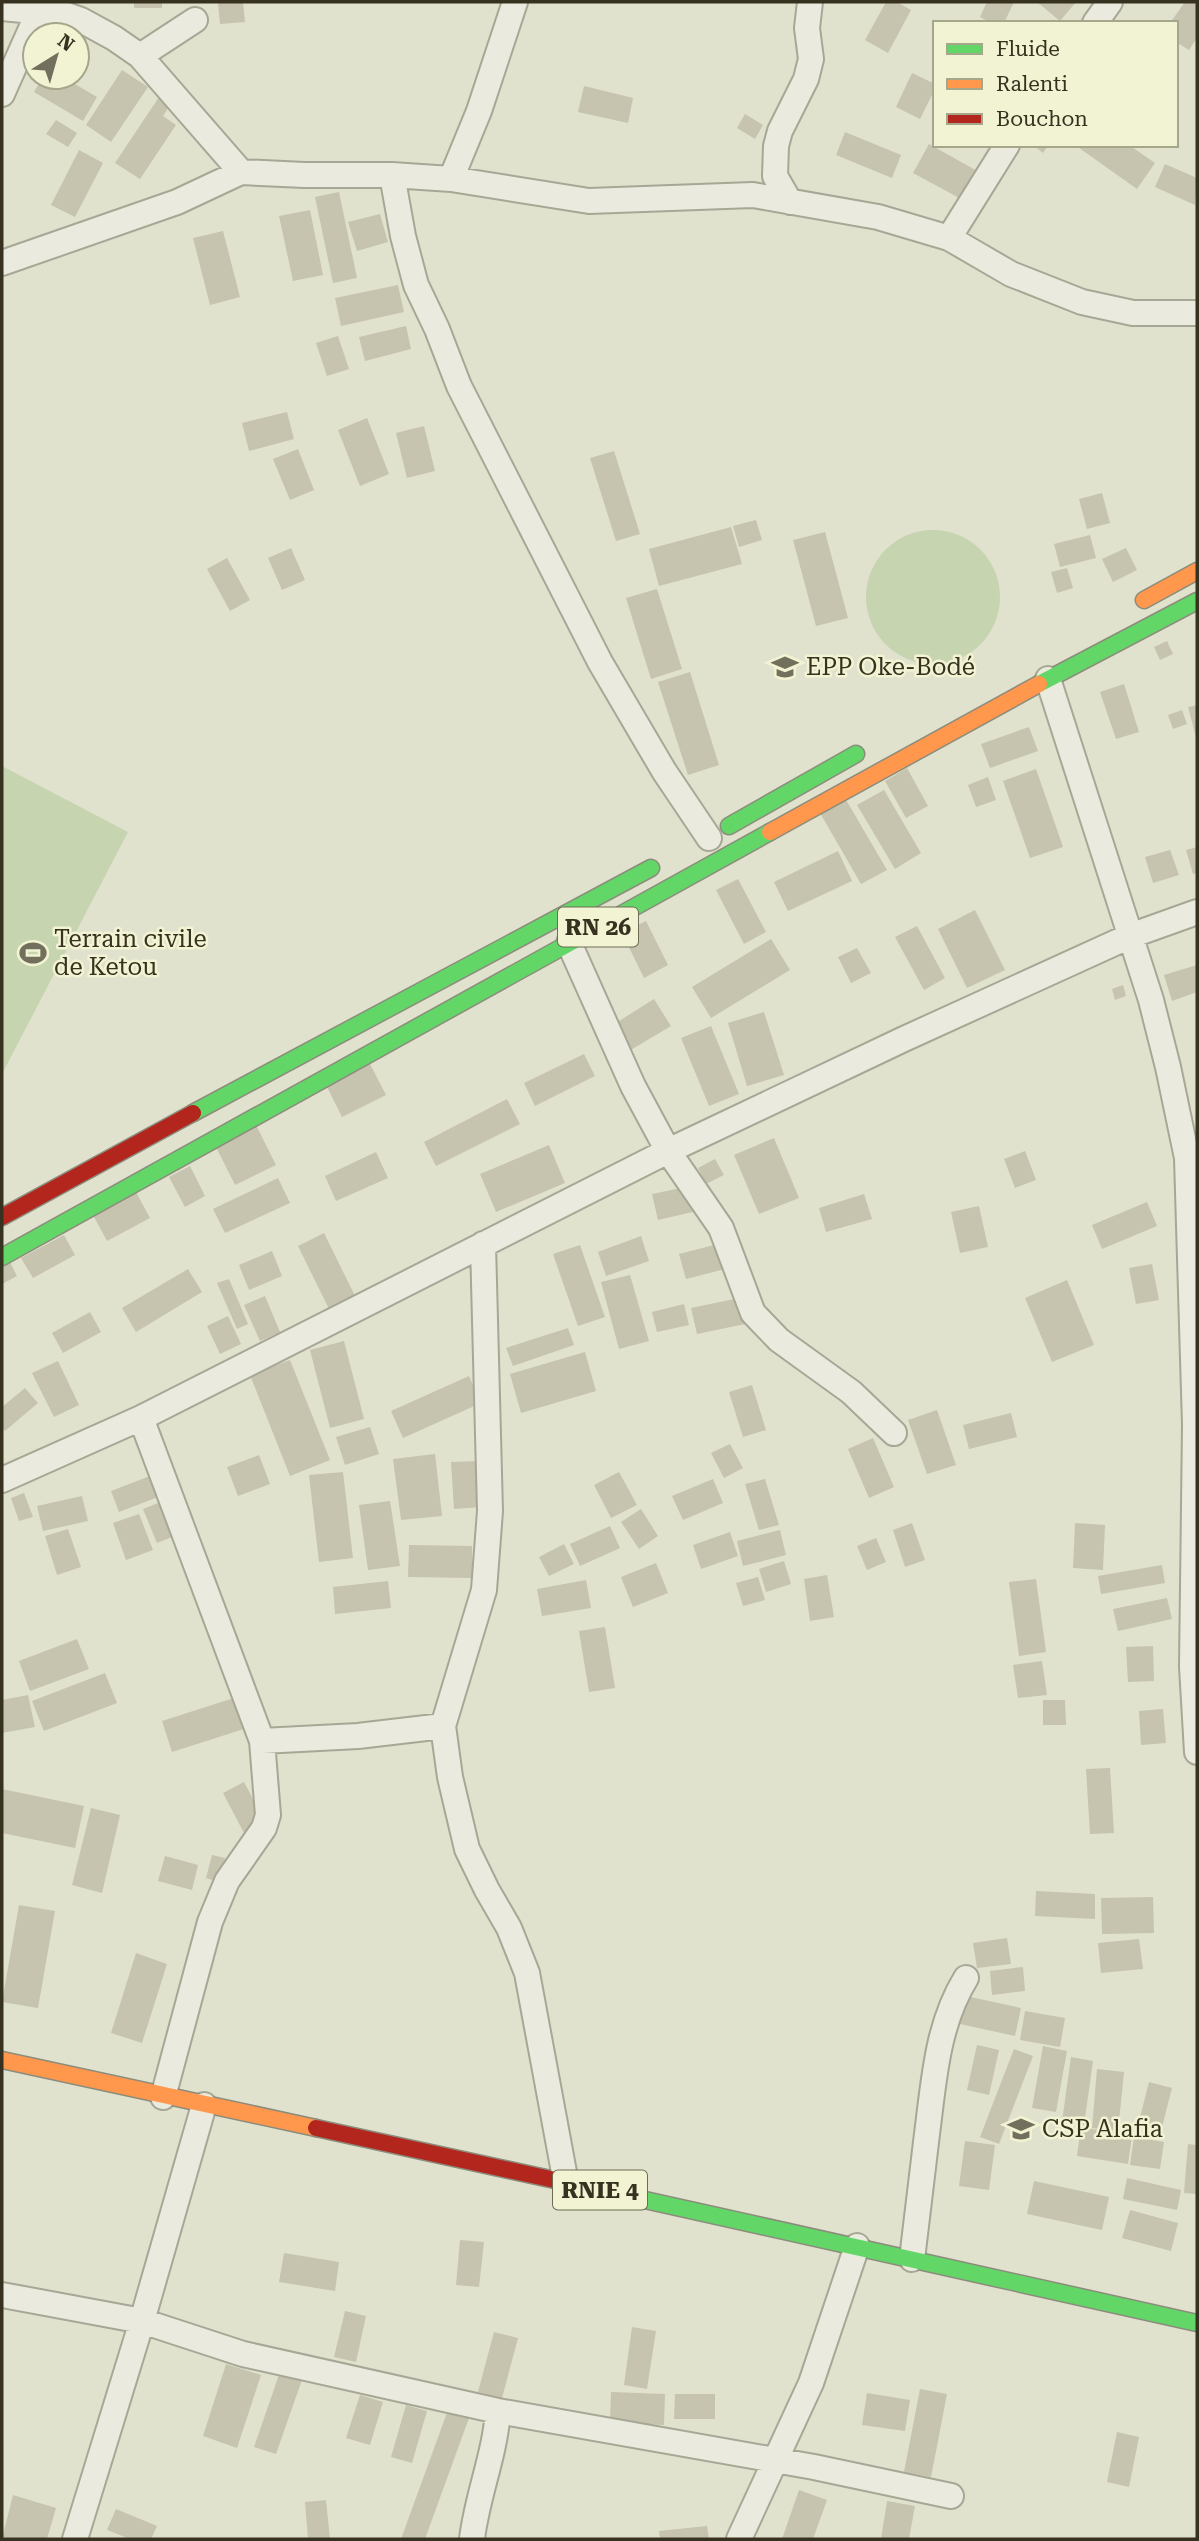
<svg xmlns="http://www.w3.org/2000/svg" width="1199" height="2541" viewBox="0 0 1199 2541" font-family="'Roboto Serif',serif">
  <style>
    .green { fill: #c7d4b0 }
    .building { fill: #c6c3ae }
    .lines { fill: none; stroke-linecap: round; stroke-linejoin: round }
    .street-casing { stroke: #a7a796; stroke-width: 28 }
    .fast-casing { stroke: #8c8c7d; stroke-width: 19 }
    .slow-casing { stroke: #8c8c7d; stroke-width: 19 }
    .jam-casing { stroke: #8c8c7d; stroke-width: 19 }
    .street { stroke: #eaeade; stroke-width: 24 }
    .fast { stroke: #63d668; stroke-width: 16 }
    .slow { stroke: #ff974d; stroke-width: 16 }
    .jam { stroke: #b3261e; stroke-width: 16 }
    .labels { text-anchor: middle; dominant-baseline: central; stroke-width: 5; stroke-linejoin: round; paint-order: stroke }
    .shield { fill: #f1f3d3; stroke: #6e6c55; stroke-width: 2 }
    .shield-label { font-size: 23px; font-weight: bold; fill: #36321f }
    .poi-label { font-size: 24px; fill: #36321f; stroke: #f1f3d3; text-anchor: start }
  </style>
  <rect width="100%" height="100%" fill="#e1e2cd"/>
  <path class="green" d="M866 597a67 67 0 1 1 134 0a67 67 0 1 1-134 0Z
    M2 766 128 832 2 1074Z"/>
  <path class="building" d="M134 2H162V8H134Z
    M218 2H243L245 22 220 24Z
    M886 2H897L911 10 888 53 865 40Z
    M987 2H1014L1004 23H991L980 17Z
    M1037 2H1076L1060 21Z
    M1185 2H1197V38L1189 50 1176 42V23H1170Z
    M122 70 148 87 111 142 86 125Z
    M912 73 935 84V89L920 119 896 107Z
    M43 77H63L97 97 83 121 34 92Z
    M584 86 633 98 628 123 578 112Z
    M159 97 170 105 163 116 176 125 140 179 115 163Z
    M745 114 763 125 755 139 737 128Z
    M56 120 77 133 68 147 46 134Z
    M845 132 901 155 892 178 836 155Z
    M929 144 979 172 963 200 913 173Z
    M1033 145H1048L1043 153Z
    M1075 145H1129L1155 163 1137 189Z
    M79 150 103 163 75 217 51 205Z
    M1165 164 1197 178 1195 205 1155 187Z
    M339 192 357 278 333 283 315 197Z
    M310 210 323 275 293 281 279 216Z
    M380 214 388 242 357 251 348 222Z
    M223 231 240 297 210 305 193 238Z
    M398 285 404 312 341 326 335 298Z
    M406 326 411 349 365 361 359 337Z
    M338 336 349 369 327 376 316 343Z
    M287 412 294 439 249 451 242 423Z
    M367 418 389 474 360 486 338 430Z
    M424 426 435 471 407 478 396 433Z
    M298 449 314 490 290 500 273 459Z
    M614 451 640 534 616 541 590 458Z
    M1102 493 1110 523 1087 529 1079 499Z
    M756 520 762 540 739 547 733 526Z
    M731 527 742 564 659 586 649 549Z
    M825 532 848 618 816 626 793 540Z
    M1090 535 1096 558 1060 567 1054 544Z
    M291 548 305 580 282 590 268 558Z
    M1126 548 1137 570 1113 582 1102 559Z
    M227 558 250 600 230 611 207 569Z
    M1067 568 1073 588 1057 593 1051 572Z
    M657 589 682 669 651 679 626 598Z
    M1167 641 1173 654 1160 660 1154 647Z
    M690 672 719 765 688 775 658 682Z
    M1124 684 1139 732 1116 739 1100 692Z
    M1197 705V737H1196L1188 707Z
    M1182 710 1187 724 1173 729 1168 715Z
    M1029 727 1038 751 990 768 981 744Z
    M907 768 928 806 906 818 885 781Z
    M1036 769 1063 847 1030 858 1003 781Z
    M988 777 996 800 976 807 968 785Z
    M884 790 921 853 895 869 857 805Z
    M845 798 887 870 861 884 820 813Z
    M1197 847V873L1193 874 1186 850Z
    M1170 850 1179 875 1153 883 1145 857Z
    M838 851 852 881 788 911 774 882Z
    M738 879 766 932 744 944 716 890Z
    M975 910 1005 970 967 988 938 929Z
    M646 921 668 965 644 978 622 933Z
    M917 926 945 978 924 990 895 937Z
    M771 939 790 970 711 1018 692 987Z
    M857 948 871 973 851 983 838 957Z
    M1197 965V992L1172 1001 1164 975Z
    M1123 985 1126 996 1115 1000 1112 989Z
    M654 999 671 1026 624 1054 608 1028Z
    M764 1012 784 1075 747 1086 728 1023Z
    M711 1026 739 1094 709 1106 681 1038Z
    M584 1054 595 1076 535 1106 524 1083Z
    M369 1062 386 1095 342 1117 326 1085Z
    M507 1099 520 1124 436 1166 424 1142Z
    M256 1125 276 1165 235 1185 215 1145Z
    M774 1138 799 1198 759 1214 734 1155Z
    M549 1145 565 1183 496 1212 480 1174Z
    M1025 1151 1036 1180 1015 1188 1004 1159Z
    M376 1152 388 1178 336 1201 325 1176Z
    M715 1159 724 1175 706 1184 698 1168Z
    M190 1166 205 1196 185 1207 169 1177Z
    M278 1178 290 1203 225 1233 213 1209Z
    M691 1186 697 1211 658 1220 652 1194Z
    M136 1192 150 1218 107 1241 93 1215Z
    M864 1194 872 1219 826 1232 819 1208Z
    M1147 1202 1157 1226 1102 1249 1092 1225Z
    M979 1206 988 1247 960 1253 951 1212Z
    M324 1233 356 1298 330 1311 298 1246Z
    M64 1235 75 1255 33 1278 21 1258Z
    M641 1236 649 1261 606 1276 598 1252Z
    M722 1243 729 1268 686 1279 679 1254Z
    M580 1245 605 1317 578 1326 553 1254Z
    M272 1251 282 1276 249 1290 239 1265Z
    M7 1256 17 1276 2 1284V1258Z
    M1152 1264 1159 1300 1136 1304 1129 1268Z
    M188 1269 202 1292 136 1332 122 1308Z
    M630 1275 649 1341 619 1349 601 1282Z
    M229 1279 248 1324 237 1329 217 1283Z
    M1067 1280 1094 1345 1052 1362 1025 1298Z
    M265 1296 280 1332 260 1341 244 1305Z
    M739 1298 745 1324 697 1334 691 1308Z
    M684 1304 689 1325 657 1332 652 1312Z
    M90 1312 101 1332 63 1353 52 1333Z
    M228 1316 241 1344 220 1354 207 1326Z
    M568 1328 574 1345 513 1366 506 1348Z
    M344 1341 364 1419 330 1428 310 1350Z
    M585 1352 596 1391 521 1413 510 1374Z
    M290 1360 330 1460 290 1476 250 1375Z
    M58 1361 79 1405 54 1417 32 1373Z
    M469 1376 481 1403 403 1438 391 1411Z
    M752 1385 766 1430 743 1437 729 1392Z
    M25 1388 38 1403 5 1431 2 1427V1407Z
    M937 1410 956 1465 927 1474 908 1420Z
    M1011 1413 1017 1437 969 1449 963 1425Z
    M370 1427 379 1454 345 1465 336 1437Z
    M873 1438 894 1487 869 1498 848 1449Z
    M730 1444 743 1468 724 1478 711 1453Z
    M435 1454 442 1516 401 1520 393 1459Z
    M259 1455 270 1484 238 1496 227 1467Z
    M478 1461 481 1507 454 1509 451 1462Z
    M343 1472 353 1558 319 1562 309 1475Z
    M619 1472 637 1505 611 1518 594 1485Z
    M150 1476 158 1497 119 1512 111 1491Z
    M713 1479 723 1503 683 1520 672 1496Z
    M765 1479 779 1525 759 1530 745 1484Z
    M24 1493 33 1517 19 1521 11 1498Z
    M82 1496 88 1521 43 1531 37 1506Z
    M163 1501 177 1535 157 1543 143 1509Z
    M390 1501 400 1566 368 1570 359 1505Z
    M641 1509 658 1536 639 1549 621 1522Z
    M139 1514 153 1550 126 1560 113 1523Z
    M912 1523 925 1560 905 1567 893 1530Z
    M1075 1523 1105 1525 1103 1570 1073 1568Z
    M610 1526 620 1548 580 1566 570 1544Z
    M68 1529 81 1567 57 1575 45 1536Z
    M780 1530 786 1555 743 1566 737 1541Z
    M730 1532 738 1556 701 1569 693 1545Z
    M876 1538 886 1562 867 1570 857 1546Z
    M564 1544 574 1564 549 1576 539 1557Z
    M409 1545 472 1546V1578L408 1577Z
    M784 1561 791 1584 766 1592 759 1569Z
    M656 1563 668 1593 633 1607 621 1577Z
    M1162 1565 1165 1583 1101 1594 1098 1576Z
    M827 1575 834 1617 810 1621 804 1579Z
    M758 1577 765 1600 743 1606 736 1583Z
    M1036 1579 1046 1652 1019 1656 1009 1582Z
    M586 1580 591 1608 542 1616 537 1589Z
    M388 1581 391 1608 335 1614 333 1587Z
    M1167 1598 1172 1619 1118 1631 1113 1609Z
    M605 1627 615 1688 589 1692 579 1631Z
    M77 1639 89 1669 30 1691 19 1661Z
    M1153 1646 1154 1681 1128 1682 1126 1647Z
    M1042 1661 1047 1695 1018 1698 1013 1665Z
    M105 1673 117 1703 44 1731 32 1701Z
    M28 1695 35 1727 2 1733V1700Z
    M237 1697 247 1728 172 1752 162 1721Z
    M1043 1700H1065L1066 1725H1043Z
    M1163 1709 1166 1743 1141 1745 1139 1711Z
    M1110 1768 1114 1833 1090 1834 1086 1769Z
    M244 1782 265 1822 244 1833 223 1793Z
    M2 1789 84 1806 75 1848 2 1833Z
    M91 1808 120 1815 102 1893 72 1885Z
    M212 1855 225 1858 219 1882 206 1878Z
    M165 1856 198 1865 192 1890 158 1881Z
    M1036 1891 1095 1894V1919L1035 1916Z
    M1153 1897 1154 1933 1102 1934 1101 1898Z
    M19 1905 55 1911 38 2008 2 2002Z
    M1007 1938 1011 1964 977 1968 973 1943Z
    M1139 1939 1143 1969 1101 1973 1098 1943Z
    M136 1953 167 1964 142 2043 111 2033Z
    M1023 1967 1025 1991 992 1995 990 1971Z
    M966 1996 1021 2008 1015 2036 960 2024Z
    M1025 2011 1065 2018 1060 2047 1020 2040Z
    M977 2045 999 2050 989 2095 967 2090Z
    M1043 2046 1067 2051 1056 2112 1032 2108Z
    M1014 2049 1033 2056 999 2144 980 2137Z
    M1071 2057 1093 2061 1084 2125 1062 2122Z
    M1097 2069 1124 2072 1118 2131 1092 2128Z
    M1149 2082 1172 2088 1161 2131 1138 2125Z
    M1081 2127 1132 2136 1128 2164 1077 2156Z
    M1134 2137 1164 2142 1160 2169 1130 2165Z
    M965 2141 995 2145 989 2190 959 2186Z
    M1188 2144 1197 2145V2194L1184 2193Z
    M1127 2178 1181 2190 1177 2210 1123 2199Z
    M1034 2181 1109 2197 1102 2230 1027 2214Z
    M1130 2210 1178 2223 1171 2251 1122 2238Z
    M460 2240 484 2242 479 2287 456 2285Z
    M284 2253 339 2262 335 2291 279 2282Z
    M345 2311 366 2316 356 2362 334 2357Z
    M632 2327 656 2331 647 2389 624 2385Z
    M494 2332 518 2338 502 2398 478 2392Z
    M226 2364 261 2375 237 2448 203 2436Z
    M281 2369 303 2377 276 2454 254 2447Z
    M920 2389 947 2394 931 2477 904 2472Z
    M611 2392 665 2394 664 2425 610 2423Z
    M867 2393 910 2400 905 2431 862 2425Z
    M675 2394H715V2419H674Z
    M360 2395 383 2402 370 2445 346 2438Z
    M406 2405 427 2411 412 2463 391 2457Z
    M448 2410 469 2418 425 2539H401Z
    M1117 2432 1139 2437 1129 2487 1107 2482Z
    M799 2490 827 2500 813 2539H782Z
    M13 2495 56 2508 47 2539H2Z
    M326 2500 330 2539H308L305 2502Z
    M887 2501 915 2506 909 2539H881Z
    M116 2509 157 2526 151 2539H130L107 2530Z
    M707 2526 709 2539H660L659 2531Z"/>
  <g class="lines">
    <g class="street-casing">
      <path id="street" d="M2 8 64 14 81 20 114 38 140 56 241 172
        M1095 23 1110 2
        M140 56 195 20
        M2 94 43 2
        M392 175 403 236 416 285 437 329 459 386 600 662 664 771 709 838
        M451 179 479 111 515 2
        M790 202 775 176 776 146 780 131 806 79 811 59 807 28 810 2
        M949 238 1007 145
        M2 263 177 202 241 172 304 175H392L451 179 589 201 753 195 878 217 949 238 1011 274 1082 302 1133 313H1197
        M1048 679 1151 1000 1168 1067 1187 1158 1195 1425 1192 1667 1197 1752
        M569 943 633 1086 668 1151 721 1228 753 1313 779 1340 851 1392 894 1433
        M483 1244 490 1511 484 1590 443 1726 450 1777 467 1849 487 1890 509 1928 527 1973 566 2183
        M141 1418 262 1741 268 1815 264 1828 227 1881 210 1922 163 2097
        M2 1480 141 1418 668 1151 904 1039 1130 936 1197 912
        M262 1741 358 1736 443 1726
        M912 2259C917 2217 922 2176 927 2134 934 2080 937 2025 966 1978
        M2 2295 142 2321 243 2354 498 2411 814 2467 951 2496
        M75 2539 142 2321 204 2105
        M472 2539C477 2496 495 2455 498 2411
        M739 2539 811 2383 857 2246"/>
    </g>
    <g class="fast-casing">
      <path id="fast" d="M1039 684 1197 601
        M729 826 856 754
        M193 1113 651 868
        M2 1257 770 832
        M564 2182 1197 2323"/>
    </g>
    <g class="slow-casing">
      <path id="slow" d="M1144 600 1197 571
        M770 832 1039 684
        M2 2060 316 2128"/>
    </g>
    <g class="jam-casing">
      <path id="jam" d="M2 1217 193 1113
        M316 2128 564 2182"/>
    </g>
    <use href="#street" class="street"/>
    <use href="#fast" class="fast"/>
    <use href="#slow" class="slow"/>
    <use href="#jam" class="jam"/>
  </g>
  <defs>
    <g id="school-bare" transform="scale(2.1)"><path d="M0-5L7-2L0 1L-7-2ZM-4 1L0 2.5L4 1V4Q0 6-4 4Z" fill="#72705c" stroke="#f1f3d3" stroke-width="2.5" paint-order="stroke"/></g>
    <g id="stadium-bare" transform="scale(2.1)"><path d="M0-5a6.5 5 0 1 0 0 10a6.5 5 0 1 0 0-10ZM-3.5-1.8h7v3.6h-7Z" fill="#72705c" stroke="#f1f3d3" stroke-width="2.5" paint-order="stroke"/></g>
  </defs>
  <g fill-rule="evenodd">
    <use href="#school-bare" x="785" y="667"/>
    <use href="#stadium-bare" x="33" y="953"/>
    <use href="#school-bare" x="1021" y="2129"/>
  </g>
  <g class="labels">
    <g class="shield">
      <rect x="558" y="907.5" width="80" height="39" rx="5"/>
      <rect x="553" y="2170.5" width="94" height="39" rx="5"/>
    </g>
    <g class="shield-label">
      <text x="598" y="927">RN 26</text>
      <text x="600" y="2190">RNIE 4</text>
    </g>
    <g class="poi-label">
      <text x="806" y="667">EPP Oke-Bodé</text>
      <text x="54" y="939">Terrain civile<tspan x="54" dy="28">de Ketou</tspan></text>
      <text x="1042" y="2129">CSP Alafia</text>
    </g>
  </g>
  <rect width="1199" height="2541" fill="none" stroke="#36321f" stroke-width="7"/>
  <rect x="933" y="21" width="245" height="126" fill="#f1f3d3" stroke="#a6a68b" stroke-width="2"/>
  <rect x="947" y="44" width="35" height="10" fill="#63d668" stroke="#a6a68b" stroke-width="2"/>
  <text x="996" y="56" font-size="21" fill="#36321f">Fluide</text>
  <rect x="947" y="79" width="35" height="10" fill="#ff974d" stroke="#a6a68b" stroke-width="2"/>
  <text x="996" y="91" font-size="21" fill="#36321f">Ralenti</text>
  <rect x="947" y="114" width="35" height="10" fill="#b3261e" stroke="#a6a68b" stroke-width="2"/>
  <text x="996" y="126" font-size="21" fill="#36321f">Bouchon</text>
  <g transform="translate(56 56) rotate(37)"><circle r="33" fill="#f1f3d3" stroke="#a6a68b" stroke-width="2"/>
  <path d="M0-5L12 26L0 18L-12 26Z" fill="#72705c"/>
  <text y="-10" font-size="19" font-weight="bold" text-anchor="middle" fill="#36321f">N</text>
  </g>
</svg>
